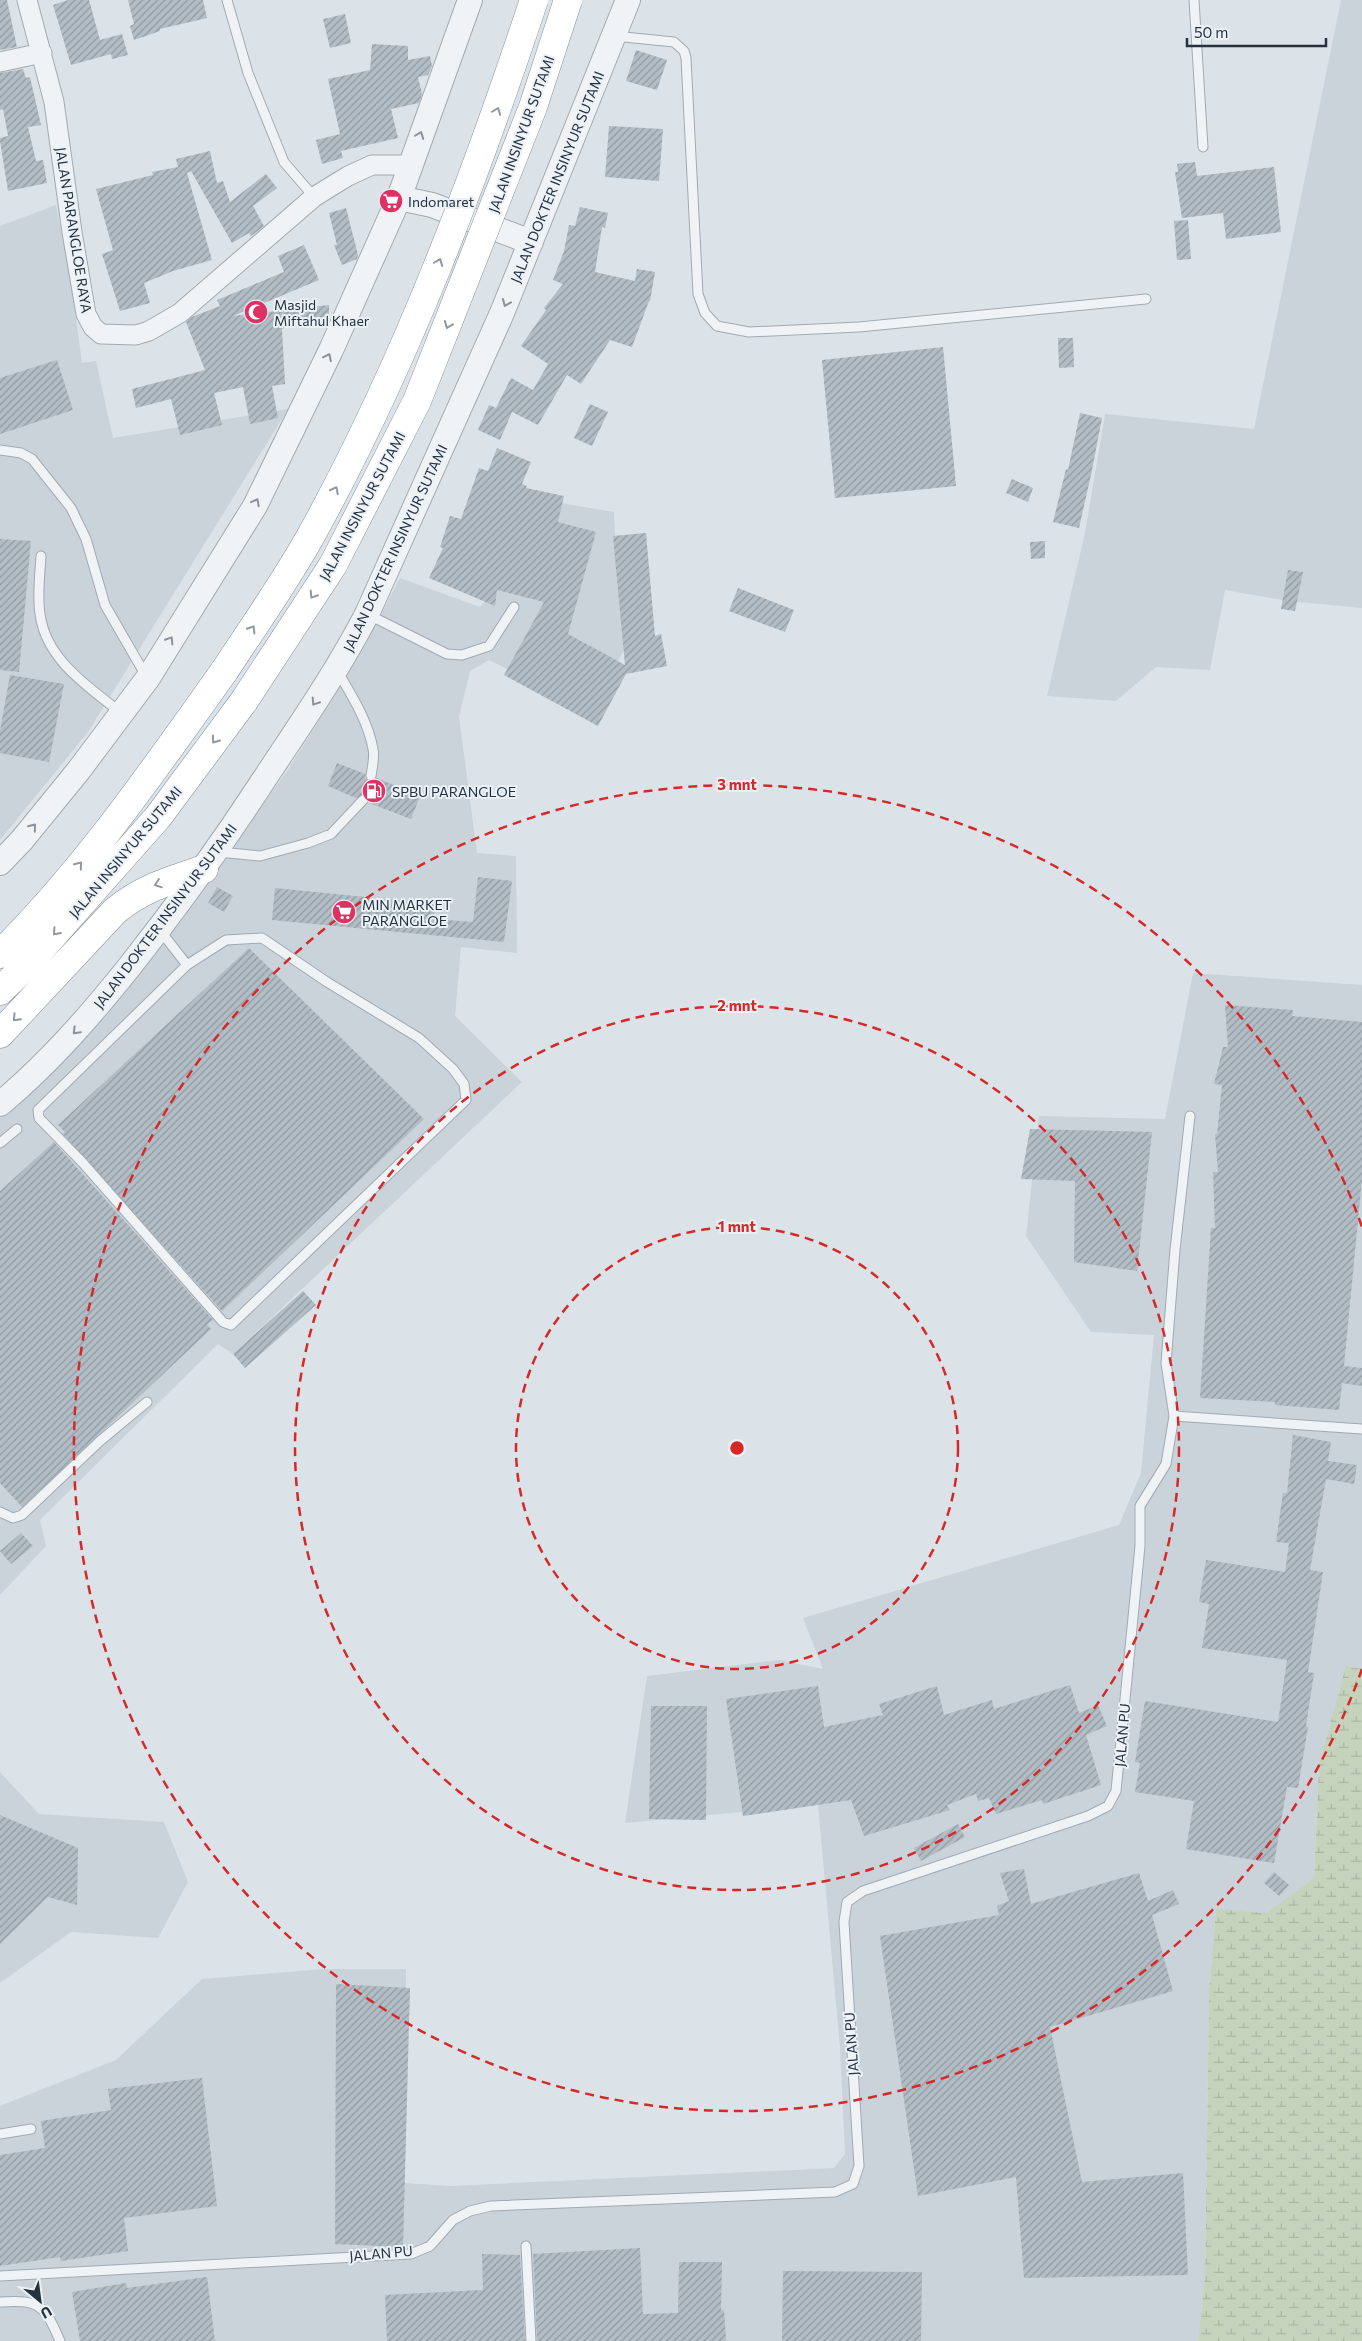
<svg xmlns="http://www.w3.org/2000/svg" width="1362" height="2341" viewBox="0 0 1362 2341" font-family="Commissioner,sans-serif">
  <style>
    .built { fill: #cad2da }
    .wetland { fill: url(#wetland-marsh) }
    .building { fill: url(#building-hatch) }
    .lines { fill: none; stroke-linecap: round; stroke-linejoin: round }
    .service-casing { stroke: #a1aab2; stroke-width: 11 }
    .minor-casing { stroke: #a1aab2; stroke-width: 21 }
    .tertiary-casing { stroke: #a1aab2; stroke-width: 26 }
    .motorway-casing { stroke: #8292a0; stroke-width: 29 }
    .service { stroke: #eff3f6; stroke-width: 9 }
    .minor { stroke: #eff3f6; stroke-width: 19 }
    .tertiary { stroke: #eff3f6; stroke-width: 24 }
    .motorway { stroke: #fff; stroke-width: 28 }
    .motorway-bridge-casing { stroke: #8292a0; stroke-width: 29; stroke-linecap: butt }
    .motorway-bridge { stroke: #fff; stroke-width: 28 }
    .oneway { stroke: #9298a0 }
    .oneway2 { stroke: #8a929b }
    .ring { fill: none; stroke: #d62828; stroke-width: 2.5; stroke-dasharray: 9 6 }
    .labels { text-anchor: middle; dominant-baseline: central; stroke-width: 4; stroke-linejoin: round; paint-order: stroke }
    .street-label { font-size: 14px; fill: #243240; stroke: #ecf1f6 }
    .poi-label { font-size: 14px; fill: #243240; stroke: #ecf1f6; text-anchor: start }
    .centre { fill: #d62828; stroke: #ecf1f6; stroke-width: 2.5 }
    .ring-label { font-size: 15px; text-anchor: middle; font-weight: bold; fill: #d62828; stroke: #ecf1f6; stroke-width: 4; stroke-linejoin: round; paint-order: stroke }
  </style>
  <defs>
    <pattern id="wetland-marsh" width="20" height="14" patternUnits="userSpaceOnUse" patternTransform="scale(1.25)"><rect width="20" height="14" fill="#c5d3bd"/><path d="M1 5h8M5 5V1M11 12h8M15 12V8" fill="none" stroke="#a9b6a4"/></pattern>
    <pattern id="building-hatch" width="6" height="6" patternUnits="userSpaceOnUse" patternTransform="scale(1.25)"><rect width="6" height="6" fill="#b3bdc5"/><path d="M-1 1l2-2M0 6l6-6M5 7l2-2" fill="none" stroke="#919aa1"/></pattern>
  </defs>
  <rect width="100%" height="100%" fill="#dce3e8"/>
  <path class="built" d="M1341 0H1362V608L1288 601 1225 590 1210 670 1156 667 1116 701 1047 696 1085 533 1105 414 1254 429Z
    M56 205 69 268 82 363 96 361 113 438 288 409 88 732 0 840V226Z
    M526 497 614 512 616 561 628 641 594 711 489 660 470 671 459 717 477 853 516 856 517 953 461 947 455 1016 522 1082 233 1354 218 1344 40 1520 46 1546 0 1595V1112L92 1029 286 773 362 651 400 578 480 607 502 578Z
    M1193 973 1362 985V1669L1346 1667 1319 1764 1314 1878 1266 1913 1216 1910 1209 1992 1205 2276 1198 2341H0V2106L116 2060 202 1979 323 1969H406L405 2183 451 2186 834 2168 845 2154 840 2047 818 1805 625 1823 647 1676 779 1660 823 1669 803 1618 1119 1525 1141 1473 1154 1335 1091 1332 1026 1236 1039 1116 1165 1119Z
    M0 1772 39 1814 164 1822 188 1882 158 1938 71 1932 0 1983Z"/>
  <path class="wetland" d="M1346 1666 1362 1669V2341H1198L1205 2276 1209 1992 1216 1909 1266 1913 1314 1878 1319 1764Z"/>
  <path class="building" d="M0 0H7L17 47 0 50Z
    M68 0H89L100 40 122 34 128 55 112 59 111 54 71 65 53 5Z
    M128 0H203L207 18 160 29V31L134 40 130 26 134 24Z
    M345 14 351 43 330 48 323 19Z
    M372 44 408 46V60L430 56 432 66 428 75 418 77 422 94 419 103 391 109 398 138 341 151 343 158 322 164 316 140 340 134 328 79 370 70Z
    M636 50 667 60 657 90 626 81Z
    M23 69 26 78 30 77 41 125 28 127 36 161 43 160 47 183 8 191 0 141V138L8 136 3 109 0 110V73Z
    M609 126 663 129 659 181 605 177Z
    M210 151 217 183 223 181 230 202 266 174 277 188 253 206 264 226 251 236 249 233 232 243 191 171 187 173 212 260 173 271 144 283 150 303 120 311 102 254 113 250 96 189 153 175 152 172 178 167 176 159Z
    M1195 162 1197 176 1274 167 1281 232 1226 239 1223 213 1182 218 1175 172H1178L1177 164Z
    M580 207 608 213 605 228 602 227 595 272 635 281 637 269 655 272 650 301H649L632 347 610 340 581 384 567 375 538 425 512 412 500 440 478 430 489 405 496 408 511 378 533 390 548 364 521 346 546 310 544 308 563 284 553 280 564 251 569 225 575 226Z
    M346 208 358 255 357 259 342 265 334 245H337L329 213Z
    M1188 220 1191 259 1177 260 1174 221Z
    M304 245 319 280 233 316 329 305V320L294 324 282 329 285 384 272 386 278 418 250 424 243 387 214 393 222 425 180 435 171 399 136 408 132 389 205 370 186 322 192 317 220 306 217 300 284 272 278 256Z
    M1058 338H1073L1074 367 1059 368Z
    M943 347 956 486 835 498 822 360Z
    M57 360 73 410 0 434V378Z
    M590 404 608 412 592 446 574 438Z
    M1080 413 1102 418 1091 475 1079 528 1053 522 1066 469 1068 470Z
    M497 448 531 462 522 484 527 486 526 488 564 496 558 522 596 532 568 634 625 665 613 536 646 533 655 636 661 634 667 666 626 674 598 726 504 675 544 602 497 590 495 606 429 578 443 548 440 547 450 516 461 519 479 468 488 471Z
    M1012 479 1033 488 1028 502 1006 493Z
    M0 539 31 541 19 672 0 670Z
    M1045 541V558L1031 559 1030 542Z
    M1288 570 1303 572 1295 611 1281 609Z
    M738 588 794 610 785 632 729 611Z
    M10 675 64 684 49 762 0 753V731Z
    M337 763 365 774V779L370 782 377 778 420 796 411 819 369 803V798L365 794 356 798 328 786Z
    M478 877 512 881 504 942 272 920 275 888 435 904 434 919 473 922Z
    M217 887 233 896 224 912 208 903Z
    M249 948 424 1119 222 1311 63 1134 65 1132 58 1125Z
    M1225 1005 1293 1010 1292 1016 1362 1022V1179L1344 1366 1362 1368V1386L1342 1383 1339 1410 1275 1405V1402L1200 1398 1211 1228H1215L1213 1172H1218L1215 1134H1217L1222 1085 1214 1084 1223 1047H1228Z
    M1030 1129 1152 1132 1137 1271 1074 1262 1075 1181 1021 1179Z
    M54 1142 213 1320 207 1325 211 1329 22 1507 0 1483V1191Z
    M303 1291 316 1305 245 1368 233 1354Z
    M1293 1435 1331 1442 1328 1461 1357 1465 1354 1484 1326 1479 1310 1570 1323 1572 1308 1672 1314 1673 1306 1726 1308 1727 1298 1788 1287 1787 1274 1863 1186 1849 1194 1801 1135 1792 1140 1763 1135 1762 1145 1701 1278 1722 1287 1660 1202 1648 1209 1604 1199 1602 1206 1560 1285 1572 1289 1543 1276 1542 1283 1493H1287Z
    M21 1533 33 1546 11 1564 0 1551Z
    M1070 1685 1079 1713 1098 1705 1107 1726 1086 1735 1101 1785 1043 1804 1042 1800 996 1814 989 1798 978 1801 976 1794 947 1805 950 1810 864 1836 851 1800 743 1816 726 1699 818 1686 824 1727 883 1715 879 1704 937 1686 944 1715 992 1700 994 1709Z
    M651 1706H707L706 1820 649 1819Z
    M0 1815 78 1848 77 1905 48 1897 0 1944Z
    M958 1824 965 1837 921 1861 914 1848Z
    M1024 1869 1031 1904 1139 1873 1148 1901 1173 1890 1179 1904 1152 1915 1173 1991 1050 2027 1082 2182 1183 2173 1188 2275 1024 2278 1016 2177 918 2196 880 1936 999 1915 997 1906 1009 1901 1000 1873Z
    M1274 1872 1289 1885 1279 1896 1264 1883Z
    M336 1984 410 1988 403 2247 335 2244Z
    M202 2078 217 2206 124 2218 128 2251 61 2261 60 2257 0 2266V2155L45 2148 41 2121 111 2110 108 2089Z
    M640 2248 643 2314 678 2313 679 2262H722L721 2311 724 2310 726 2341H537L533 2254Z
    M482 2254 520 2255 525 2341H387L385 2295 483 2290Z
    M783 2271 922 2272 921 2341H782Z
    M207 2277 215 2341H80L72 2292 126 2283 127 2288Z"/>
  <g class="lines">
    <g class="service-casing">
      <path id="service" d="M227 0 248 73 284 162 314 197
        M1194 0 1203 147
        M614 36 674 42 684 51 686 58 698 294 705 313 717 326 749 332 859 327 1146 299
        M0 450 21 453 32 459 71 508 86 539 105 605 146 676
        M41 556C40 574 37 595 40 614 46 660 88 686 121 713
        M367 614 447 654 462 655 489 646 514 607
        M338 672C352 696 368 721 373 749 375 757 372 768 371 776
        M219 852 260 856 308 843 331 834 363 800
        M159 929 187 965
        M262 938 327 982 419 1038 453 1069 464 1084 466 1100 231 1325 223 1322 82 1162 39 1118 38 1110 187 965 226 940Z
        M0 1143 17 1129
        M1174 1416 1166 1363 1175 1250 1190 1116
        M0 1512 13 1518 22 1515 100 1441 147 1402
        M0 2134 31 2129
        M526 2246 531 2341
        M0 2276 411 2254 430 2246 453 2220 470 2211 491 2206 835 2192 853 2184 859 2166 844 1922 847 1902 863 1891 1088 1816 1108 1806 1116 1791 1140 1546V1506L1166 1464 1174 1416 1362 1429
        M0 2302C40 2299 45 2306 60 2341"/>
    </g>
    <g class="minor-casing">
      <path id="minor" d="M27 0 54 102 72 232 86 314 93 327 101 334 136 335 149 331 180 313 314 197 348 176 372 165H409
        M0 62 42 53"/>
    </g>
    <g class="tertiary-casing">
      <path id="tertiary" d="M399 198 432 205 531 242
        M0 863 22 840 79 770 148 678 255 506 331 350 399 198 470 0
        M0 1104C49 1063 90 1016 130 966 179 904 224 841 267 775 302 722 338 670 367 614L502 313 628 0"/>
    </g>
    <g class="motorway-casing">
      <path id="motorway" d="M0 954C86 869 155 768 225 670
        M0 991 26 966 158 817 244 701
        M0 1034 115 911C143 888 171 880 204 869"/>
    </g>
    <use href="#service" class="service"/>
    <use href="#minor" class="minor"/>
    <use href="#tertiary" class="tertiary"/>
    <use href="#motorway" class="motorway"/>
    <g class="motorway-bridge-casing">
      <path id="motorway-bridge" d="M225 670C255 624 288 578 314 530 406 362 474 181 534 0
        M244 701 333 565 417 401 533 107 568 0"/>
    </g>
    <use href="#motorway-bridge" class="motorway-bridge"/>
  </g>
  <defs><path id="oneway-chevron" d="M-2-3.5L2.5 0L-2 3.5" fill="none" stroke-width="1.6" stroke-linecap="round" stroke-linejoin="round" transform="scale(1.25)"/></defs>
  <g class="oneway">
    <use href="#oneway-chevron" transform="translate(497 111) rotate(-69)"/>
    <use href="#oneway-chevron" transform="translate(439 262) rotate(-69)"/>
    <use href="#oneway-chevron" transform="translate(448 325) rotate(112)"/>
    <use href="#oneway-chevron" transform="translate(335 490) rotate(-63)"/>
    <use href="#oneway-chevron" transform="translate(313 595) rotate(123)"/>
    <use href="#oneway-chevron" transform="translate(252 629) rotate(-58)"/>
    <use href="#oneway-chevron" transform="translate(215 740) rotate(126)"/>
    <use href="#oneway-chevron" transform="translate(79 865) rotate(-51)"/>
    <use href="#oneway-chevron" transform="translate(158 884) rotate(161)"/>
    <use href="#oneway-chevron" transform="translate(56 932) rotate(132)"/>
    <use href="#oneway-chevron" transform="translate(16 1018) rotate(133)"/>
  </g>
  <g class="oneway2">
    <use href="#oneway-chevron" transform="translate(420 135) rotate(-69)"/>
    <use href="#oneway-chevron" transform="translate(506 303) rotate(113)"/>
    <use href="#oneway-chevron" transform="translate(328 357) rotate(-64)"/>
    <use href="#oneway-chevron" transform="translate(256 502) rotate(-62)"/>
    <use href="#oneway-chevron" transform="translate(170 640) rotate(-58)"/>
    <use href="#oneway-chevron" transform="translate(315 702) rotate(123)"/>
    <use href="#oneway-chevron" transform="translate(33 827) rotate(-51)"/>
    <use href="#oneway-chevron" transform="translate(76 1031) rotate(134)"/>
  </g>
  <g class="ring">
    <circle cx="737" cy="1448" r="221"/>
    <circle cx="737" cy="1448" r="442"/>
    <path d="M1362 1669A663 663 0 1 1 1362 1227"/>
  </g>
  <defs>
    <g id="supermarket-disc" transform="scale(1.25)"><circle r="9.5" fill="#dc3364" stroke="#ecf1f6"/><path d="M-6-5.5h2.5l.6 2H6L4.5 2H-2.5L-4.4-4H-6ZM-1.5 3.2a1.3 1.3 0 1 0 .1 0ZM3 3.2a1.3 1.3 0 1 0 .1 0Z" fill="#fff"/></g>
    <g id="mosque-disc" transform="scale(1.25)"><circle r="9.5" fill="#dc3364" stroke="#ecf1f6"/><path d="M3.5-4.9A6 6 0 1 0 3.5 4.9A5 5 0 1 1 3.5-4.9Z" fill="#fff"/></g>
    <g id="fuel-disc" transform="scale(1.25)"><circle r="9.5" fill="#dc3364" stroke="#ecf1f6"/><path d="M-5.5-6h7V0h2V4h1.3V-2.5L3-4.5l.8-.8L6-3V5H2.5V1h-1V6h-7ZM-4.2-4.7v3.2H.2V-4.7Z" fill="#fff"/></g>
  </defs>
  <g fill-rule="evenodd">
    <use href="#supermarket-disc" x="391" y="201"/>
    <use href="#mosque-disc" x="256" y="312"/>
    <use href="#fuel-disc" x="374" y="791"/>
    <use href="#supermarket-disc" x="344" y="912"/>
  </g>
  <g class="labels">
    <g class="street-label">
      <text transform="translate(521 134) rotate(-70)">JALAN INSINYUR SUTAMI</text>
      <text transform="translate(557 177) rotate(-68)">JALAN DOKTER INSINYUR SUTAMI</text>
      <text transform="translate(74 230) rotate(81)">JALAN PARANGLOE RAYA</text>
      <text transform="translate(362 506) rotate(-62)">JALAN INSINYUR SUTAMI</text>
      <text transform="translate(395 548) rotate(-65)">JALAN DOKTER INSINYUR SUTAMI</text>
      <text transform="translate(125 852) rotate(-50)">JALAN INSINYUR SUTAMI</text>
      <text transform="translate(165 916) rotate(-53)">JALAN DOKTER INSINYUR SUTAMI</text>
      <text transform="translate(1122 1735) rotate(-85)">JALAN PU</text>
      <text transform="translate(851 2044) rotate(-94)">JALAN PU</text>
      <text transform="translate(381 2253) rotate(-5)">JALAN PU</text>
    </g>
    <g class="poi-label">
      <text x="408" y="201">Indomaret</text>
      <text x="274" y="304">Masjid<tspan x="274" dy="16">Miftahul Khaer</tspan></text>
      <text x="392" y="791">SPBU PARANGLOE</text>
      <text x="362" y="904">MIN MARKET<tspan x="362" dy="16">PARANGLOE</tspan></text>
    </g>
  </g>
  <circle cx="737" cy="1448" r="8" class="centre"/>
  <g class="ring-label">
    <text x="737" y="790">3 mnt</text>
    <text x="737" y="1011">2 mnt</text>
    <text x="737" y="1232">1 mnt</text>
  </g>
  <g transform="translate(40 2301) rotate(151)" stroke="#ecf1f6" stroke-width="4" paint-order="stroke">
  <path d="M0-4L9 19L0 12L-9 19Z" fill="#243240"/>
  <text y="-8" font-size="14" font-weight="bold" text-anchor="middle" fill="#243240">U</text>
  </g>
  <path d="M1187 38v8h139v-8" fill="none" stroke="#243240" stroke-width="2.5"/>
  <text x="1194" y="38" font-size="15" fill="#243240" stroke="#ecf1f6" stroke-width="4" paint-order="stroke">50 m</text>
</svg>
